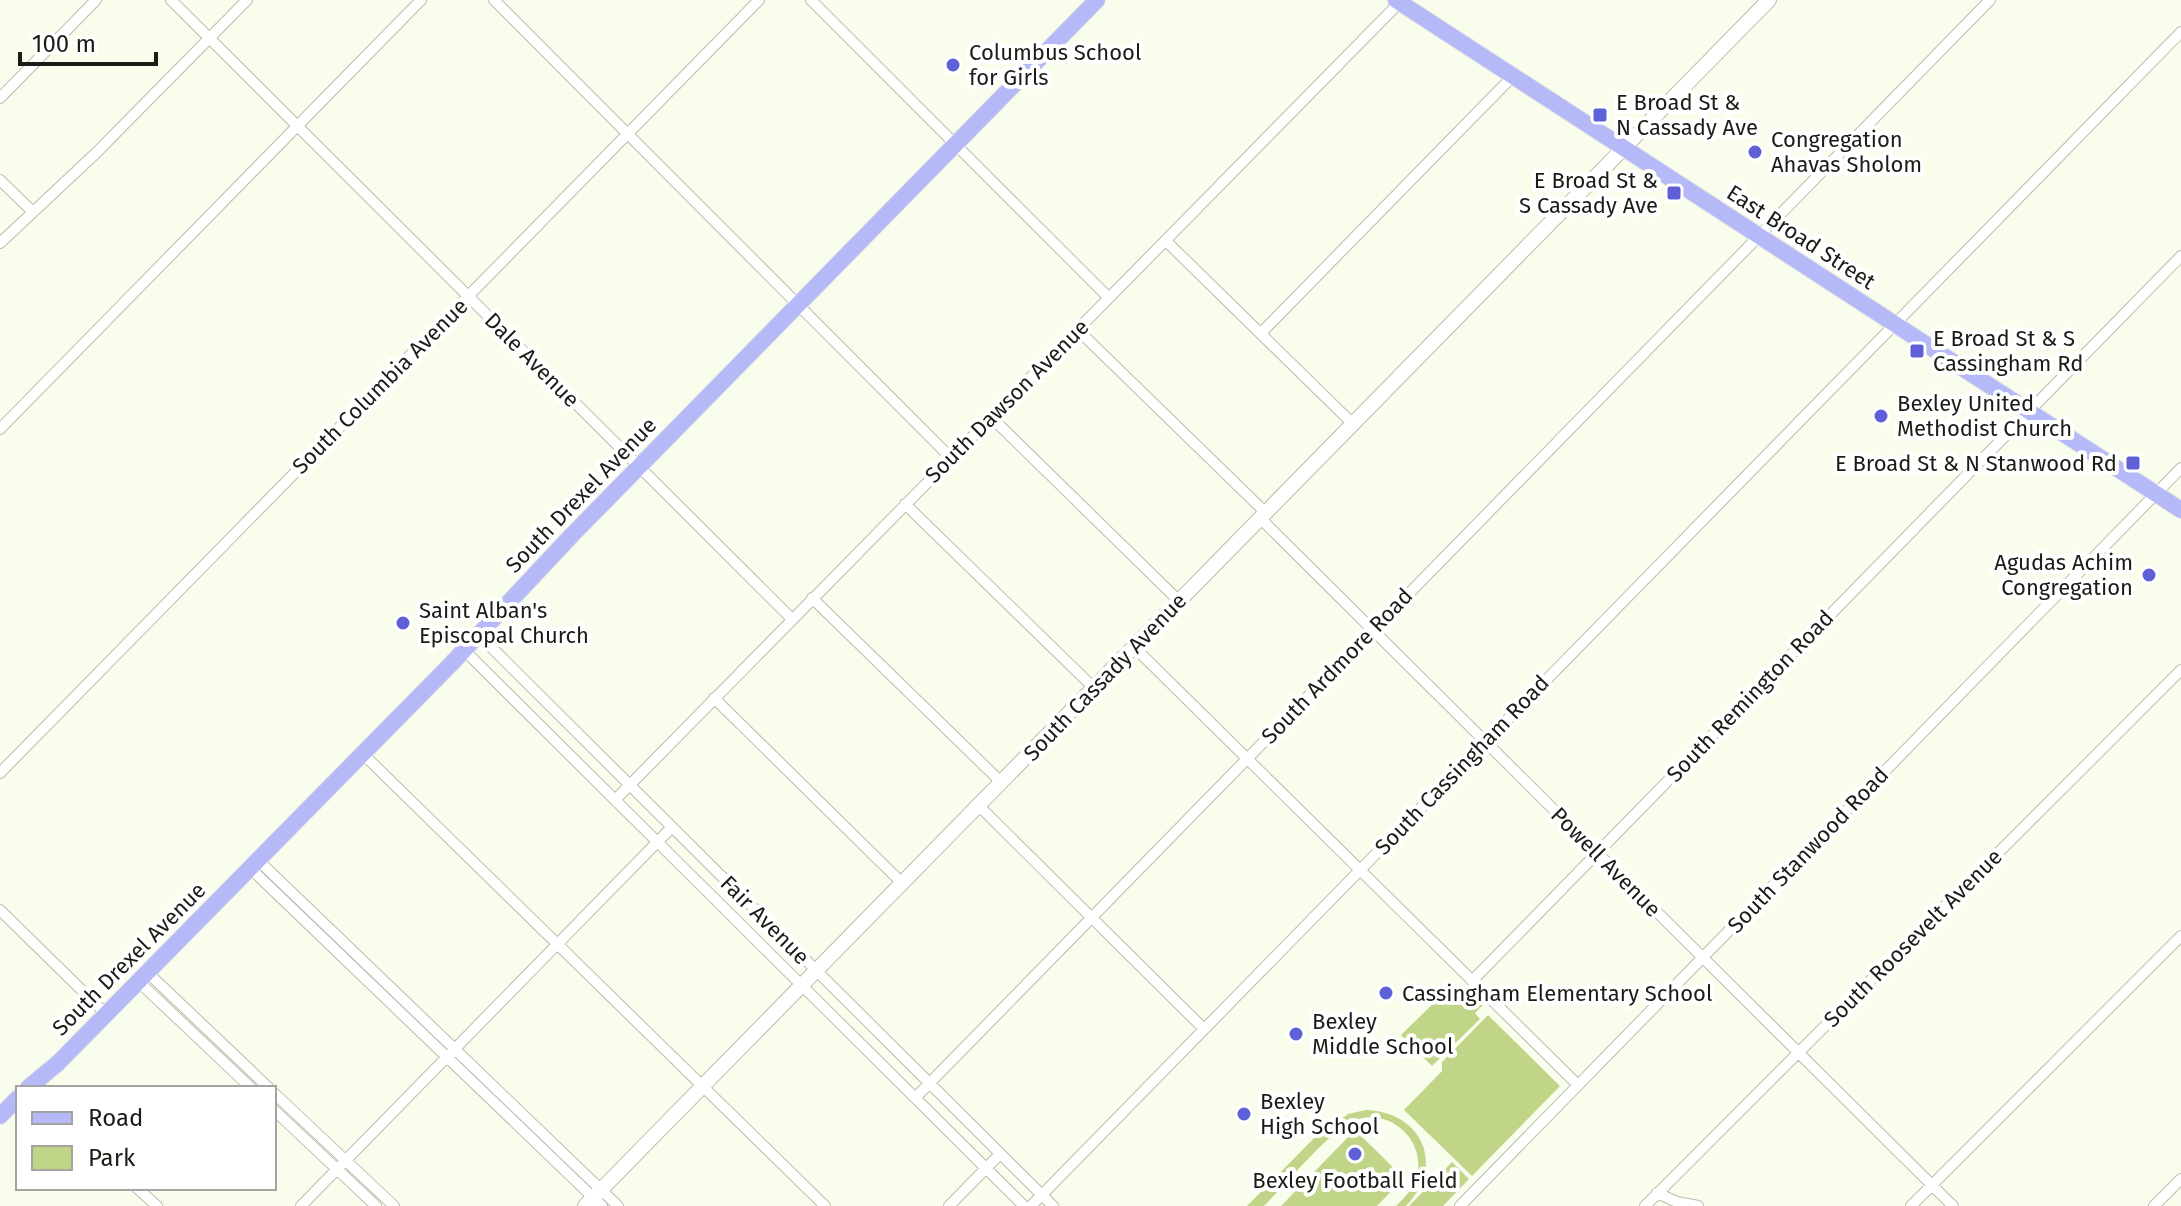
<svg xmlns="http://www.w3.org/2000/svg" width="2181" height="1206" viewBox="0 0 2181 1206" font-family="'Fira Sans',sans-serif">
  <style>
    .green { fill: #c1d588 }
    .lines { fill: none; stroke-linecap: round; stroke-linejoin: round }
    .street-casing { stroke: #b8bdad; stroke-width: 12 }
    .secondary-casing { stroke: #b8bdad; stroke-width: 16 }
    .primary-casing { stroke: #e4e4e3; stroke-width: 18 }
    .street { stroke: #fff; stroke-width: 10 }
    .secondary { stroke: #fff; stroke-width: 14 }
    .primary { stroke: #b5b9f8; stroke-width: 16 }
    .poi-dot { fill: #5f5fd7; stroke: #fff; stroke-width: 3 }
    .labels { text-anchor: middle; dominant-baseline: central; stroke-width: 8; stroke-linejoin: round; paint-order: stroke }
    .poi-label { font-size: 22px; fill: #1a1c16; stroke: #fff; text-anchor: start }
    .street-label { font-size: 22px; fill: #1a1c16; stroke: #fff }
  </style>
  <rect width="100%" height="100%" fill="#f9feec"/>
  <path class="green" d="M1451 986 1464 999 1471 993 1483 1005 1475 1013 1480 1019 1432 1066 1401 1035Z
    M1488 1015 1560 1086 1472 1176 1404 1110 1442 1071V1062Z
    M1366 1110C1422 1112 1446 1165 1406 1206H1396C1405 1197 1414 1188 1417 1176 1426 1139 1388 1106 1353 1121 1332 1129 1283 1187 1264 1206H1247L1329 1123 1332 1126 1348 1114Z
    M1355 1130 1404 1178 1377 1206H1281Z
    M1452 1162 1469 1179 1443 1206H1409Z"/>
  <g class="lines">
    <g class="street-casing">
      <path id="street" d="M171 0 792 619
        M494 0 951 458
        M811 0 1109 298
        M0 98 96 0
        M0 180 32 211
        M1166 241 1353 424
        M0 243 96 153 247 0
        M1078 330 1266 513
        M1261 333 1514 75
        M991 417 1179 601
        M0 429 421 0
        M905 504 1094 688
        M1260 518 1953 1206
        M812 598 1002 783
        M478 634 1053 1206
        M1134 647 1578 1085
        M464 650 1024 1206
        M714 698 903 884
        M363 754 825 1206
        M0 773 759 0
        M615 800 1402 0
        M979 806 1204 1029
        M258 860 618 1206
        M250 868 602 1206
        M0 910 106 1014
        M147 972 269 1088
        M138 981 251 1088
        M1472 981 2181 256
        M274 1093 394 1206
        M915 1098 1990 0
        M274 1110 376 1206
        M137 1188 157 1206
        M1657 1193 1677 1202 1698 1206
        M301 1206 672 827
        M949 1206 1000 1154
        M1031 1206 2181 32
        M1460 1206 2181 468
        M1645 1206 2181 670
        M1911 1206 2181 936
        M2154 1206 2181 1179"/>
    </g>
    <g class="secondary-casing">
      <path id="secondary" d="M585 1206 1769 0"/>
    </g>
    <g class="primary-casing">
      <path id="primary" d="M1396 0 2181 510
        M28 1088 58 1063 452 663 572 535 1097 0
        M0 1116 18 1098"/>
    </g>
    <use href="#street" class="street"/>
    <use href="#secondary" class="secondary"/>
    <use href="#primary" class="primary"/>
  </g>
  <g class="poi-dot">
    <circle cx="953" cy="65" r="8"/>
    <rect x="1592" y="107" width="16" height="16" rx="4"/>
    <circle cx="1755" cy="152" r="8"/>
    <rect x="1666" y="185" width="16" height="16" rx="4"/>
    <rect x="1909" y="343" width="16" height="16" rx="4"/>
    <circle cx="1881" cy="416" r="8"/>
    <rect x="2125" y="455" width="16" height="16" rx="4"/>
    <circle cx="2149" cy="575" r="8"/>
    <circle cx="403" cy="623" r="8"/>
    <circle cx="1386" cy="993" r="8"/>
    <circle cx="1296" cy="1034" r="8"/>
    <circle cx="1244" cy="1114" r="8"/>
    <circle cx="1355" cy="1154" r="8"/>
  </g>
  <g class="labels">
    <g class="poi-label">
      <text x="969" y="52">Columbus School<tspan x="969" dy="25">for Girls</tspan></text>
      <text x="1616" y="102">E Broad St &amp;<tspan x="1616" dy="25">N Cassady Ave</tspan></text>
      <text x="1771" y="139">Congregation<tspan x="1771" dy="25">Ahavas Sholom</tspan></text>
      <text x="1658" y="180" text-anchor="end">E Broad St &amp;<tspan x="1658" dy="25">S Cassady Ave</tspan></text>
      <text x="1933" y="338">E Broad St &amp; S<tspan x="1933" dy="25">Cassingham Rd</tspan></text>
      <text x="1897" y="403">Bexley United<tspan x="1897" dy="25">Methodist Church</tspan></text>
      <text x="2117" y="463" text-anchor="end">E Broad St &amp; N Stanwood Rd</text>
      <text x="2133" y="562" text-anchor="end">Agudas Achim<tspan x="2133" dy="25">Congregation</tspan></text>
      <text x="419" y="610">Saint Alban's<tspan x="419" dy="25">Episcopal Church</tspan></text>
      <text x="1402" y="993">Cassingham Elementary School</text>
      <text x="1312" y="1021">Bexley<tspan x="1312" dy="25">Middle School</tspan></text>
      <text x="1260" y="1101">Bexley<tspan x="1260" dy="25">High School</tspan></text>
      <text x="1355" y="1180" text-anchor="middle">Bexley Football Field</text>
    </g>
    <g class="street-label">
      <text transform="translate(1801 237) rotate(33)">East Broad Street</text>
      <text transform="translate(532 360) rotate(45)">Dale Avenue</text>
      <text transform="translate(380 386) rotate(-45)">South Columbia Avenue</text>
      <text transform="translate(1007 401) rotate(-45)">South Dawson Avenue</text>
      <text transform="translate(581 495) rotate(-46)">South Drexel Avenue</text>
      <text transform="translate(1337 666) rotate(-46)">South Ardmore Road</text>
      <text transform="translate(1105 677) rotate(-46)">South Cassady Avenue</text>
      <text transform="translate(1750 696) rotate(-46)">South Remington Road</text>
      <text transform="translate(1462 765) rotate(-46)">South Cassingham Road</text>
      <text transform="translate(1808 850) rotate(-46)">South Stanwood Road</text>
      <text transform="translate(1606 862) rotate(45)">Powell Avenue</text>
      <text transform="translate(765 920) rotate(45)">Fair Avenue</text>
      <text transform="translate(1913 938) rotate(-45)">South Roosevelt Avenue</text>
      <text transform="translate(129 959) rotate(-45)">South Drexel Avenue</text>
    </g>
  </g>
  <rect x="16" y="1086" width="260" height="104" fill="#ffffff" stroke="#a3a4a2" stroke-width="2"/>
  <rect x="32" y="1112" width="40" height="12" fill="#b5b9f8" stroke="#a3a4a2" stroke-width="2"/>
  <text x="88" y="1126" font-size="24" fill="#1a1c16">Road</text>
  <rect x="32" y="1146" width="40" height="24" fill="#c1d588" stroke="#a3a4a2" stroke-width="2"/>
  <text x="88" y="1166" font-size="24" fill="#1a1c16">Park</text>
  <path d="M20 52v12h136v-12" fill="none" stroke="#1a1c16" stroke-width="4"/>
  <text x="32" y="52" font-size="24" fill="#1a1c16" stroke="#ffffff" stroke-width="6" paint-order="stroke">100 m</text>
</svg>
